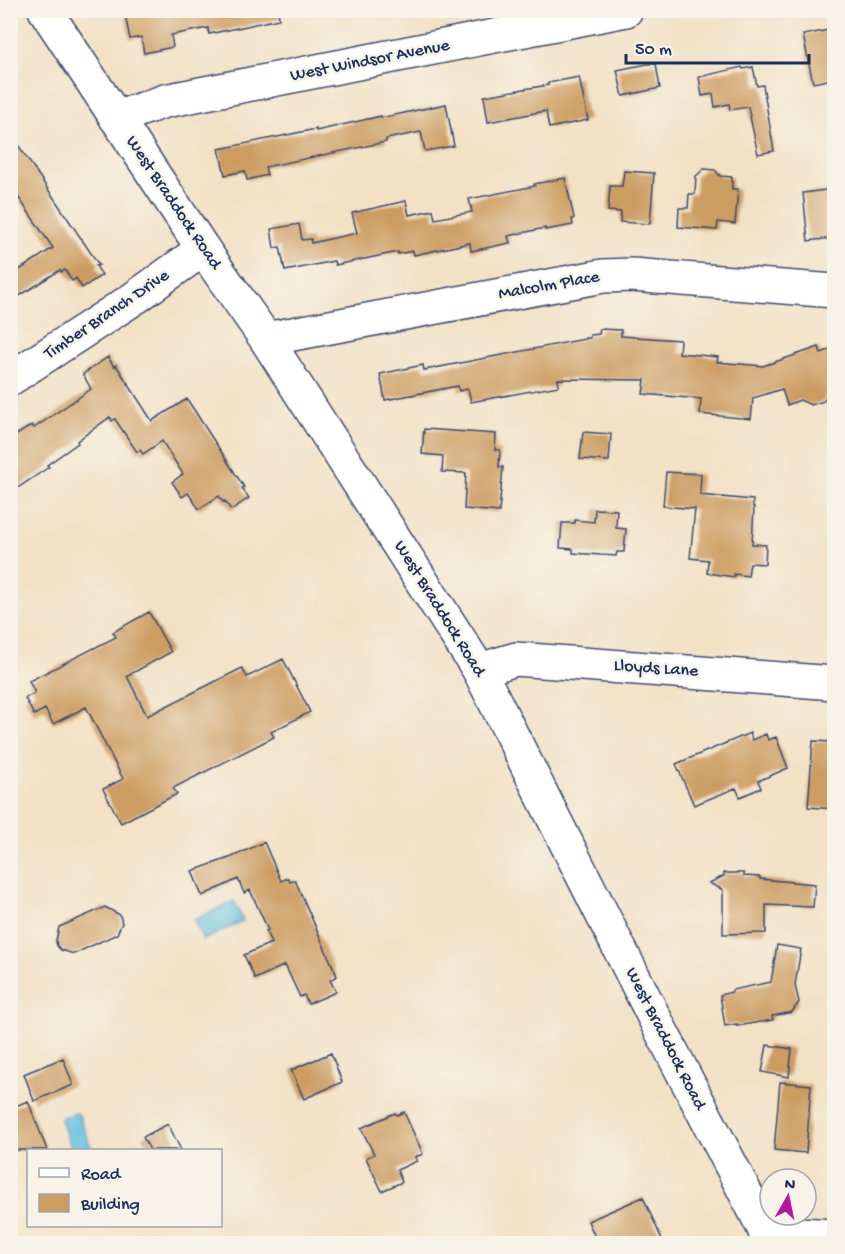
<svg xmlns="http://www.w3.org/2000/svg" width="845" height="1254" viewBox="0 0 845 1254" font-family="'Gochi Hand',sans-serif">
  <style>
    .water { fill: #63c1e1; stroke: #3f78a0; stroke-width: 1.5 }
    .building { fill: #cc9c61 }
    .lines { fill: none; stroke-linecap: round; stroke-linejoin: round }
    .minor-casing { stroke: #3b4a6d; stroke-width: 36 }
    .major-casing { stroke: #3b4a6d; stroke-width: 36 }
    .minor { stroke: #fff; stroke-width: 33 }
    .major { stroke: #fff; stroke-width: 33 }
    .labels { text-anchor: middle; dominant-baseline: central; stroke-width: 5; stroke-linejoin: round; paint-order: stroke }
    .street-label { font-size: 18px; fill: #1b2f5e; stroke: #f7f3e8 }
  </style>
  <rect width="100%" height="100%" fill="#f7f3e8"/>
  <filter id="ink" filterUnits="userSpaceOnUse"><feTurbulence type="fractalNoise" baseFrequency=".0167" numOctaves="2"/><feDisplacementMap in="SourceGraphic" scale="12" xChannelSelector="R" yChannelSelector="G"/><feConvolveMatrix kernelMatrix="1 2 1 2 8 2 1 2 1" color-interpolation-filters="sRGB"/></filter>
  <filter id="wash" filterUnits="userSpaceOnUse"><feTurbulence type="fractalNoise" baseFrequency=".008" numOctaves="4" result="noise"/><feDisplacementMap in="SourceGraphic" scale="24" xChannelSelector="R" yChannelSelector="G"/><feGaussianBlur stdDeviation="1.35" result="paint"/><feColorMatrix in="noise" values="0 0 0 0 0 0 0 0 0 0 0 0 0 0 0 0 0 1.4 0 .05"/><feComposite in="paint" operator="in"/></filter>
  <g filter="url(#wash)">
    <rect width="100%" height="100%" fill="#f2e1c5"/>
    <path class="water" d="M234 901 243 921 203 940 194 920Z
      M76 1113 79 1115 92 1150H72L61 1121 62 1117Z"/>
    <g id="blocks">
      <path class="building" d="M124 10H278L279 19 209 34 208 28 171 35 173 47 144 53 141 37 130 39Z
        M834 29V65L831 66 834 79 813 83 803 35Z
        M647 64H656L660 88 623 96 617 70Z
        M742 67 743 69 753 67 757 86 763 85 774 151 758 154 748 107 730 110 729 104 715 107 713 94 702 96 699 77Z
        M579 77 588 120 549 128 546 111 488 122 484 96 548 85V83Z
        M446 104 454 146 425 151 421 132 386 139V142L265 167 267 175 247 180 245 171 225 175 219 149 316 129V131L381 116V118Z
        M10 133 99 265 96 266 102 275 82 288 76 278 72 281 65 270 61 272 60 270 10 302V276L53 248 10 185Z
        M704 169 715 170 720 176 732 177V189H738L735 224 718 222 717 230 678 227 679 208H688L689 194H695L696 176Z
        M624 171 654 173 650 224 620 222 621 212 608 211 610 186H622Z
        M565 178 574 218 572 219 573 225 545 230V228L508 236 510 243 471 251 470 243 414 255 413 251 398 254V252L335 265 334 261 285 271 280 247 274 248 271 229 299 224 302 240 311 239V243L357 233 352 213 406 201 409 215 433 210 435 219 472 212 469 199 535 186 534 184Z
        M834 189V226L831 227 832 238 808 241 803 193Z
        M600 329 621 330V336L680 340 679 353 718 357 717 362 763 366 819 347 821 353 834 348V391L827 394 824 401 811 405 800 400 787 405 782 389 753 398 751 419 700 414 701 399 643 394 645 380 558 379 559 386 471 402 468 389 459 391 458 386 385 400 380 374 423 365 424 370 585 339V338H590V335L599 334Z
        M108 357 114 367 116 365 152 421 187 399 244 487 242 488 249 498 231 510 225 501 223 502 219 496 199 509 188 493 182 497 172 482 183 474 162 441 143 454 140 450 137 452 115 419 112 421 110 417 77 441 78 443 47 465 49 467 10 493V439L32 425 34 428 91 389 83 374Z
        M424 429 496 434 495 450H500L499 467H503L499 512 464 509 466 473 442 472 443 456 422 454Z
        M583 432 611 434 609 461 580 459Z
        M666 472 701 474 700 495 753 500V507H754L752 544 766 545 765 564 750 563 748 576 734 574V577L707 573 708 560 690 558 695 509 663 506Z
        M595 509 617 510 616 528 626 529 624 552H617L616 556 573 553V549L560 548 562 523H575V520L594 522Z
        M149 612 171 652 127 676 147 716 242 668 247 677 283 659 310 712 271 732 274 737 173 788 177 794 121 823 103 789 123 779 86 707 53 724 45 709 34 715 25 698 35 693 29 681 116 637 113 632Z
        M750 733 752 740 766 734 768 740 776 737 788 768 758 781 761 788 740 797 736 788 694 805 676 764Z
        M813 741 834 742V809L808 807Z
        M264 842 281 881 288 878 290 882 295 880 337 976 330 980 336 992 308 1004 304 995 300 997 285 965 255 979 244 955 271 943 266 931 268 930 250 890 244 893 238 879 202 896 192 871 232 857Z
        M724 873H744V876L760 877V879L815 884 813 907 766 905V933L723 934V890L709 883 724 876Z
        M105 907 120 915 122 923 117 934 74 954 61 950 57 946 56 941 59 927Z
        M777 945 801 949 795 985 799 1002 792 1012 772 1016 773 1020 737 1026V1024L725 1026 720 995 732 992V990L771 982Z
        M767 1045 792 1049 789 1077 762 1072Z
        M331 1053 342 1082 304 1099 291 1070Z
        M63 1058 73 1085 34 1101 24 1074Z
        M780 1082 811 1085 806 1153 774 1150Z
        M28 1101 47 1150H10V1108Z
        M404 1112 423 1154 415 1157 417 1161 397 1170 402 1182 382 1191 366 1158 374 1154 361 1128 395 1113 397 1115Z
        M168 1124 181 1150H150L143 1137Z
        M643 1197 664 1244H598L588 1221Z"/>
    </g>
  </g>
  <g filter="url(#ink)">
    <use href="#blocks" fill-opacity="0" stroke="#3b4a6d" stroke-width="1.5"/>
    <g class="lines">
      <g class="minor-casing">
        <path id="minor" d="M116 118 165 101 626 10
          M266 339 603 276 632 275 834 291
          M10 379 136 297 203 249
          M479 670 516 659 834 683
          M765 1232 834 1236"/>
      </g>
      <g class="major-casing">
        <path id="major" d="M45 10 203 249 266 339 479 670 657 1023 772 1244"/>
      </g>
      <use href="#minor" class="minor"/>
      <use href="#major" class="major"/>
    </g>
  </g>
  <g class="labels">
    <g class="street-label">
      <text transform="translate(370 61) rotate(-11)">West Windsor Avenue</text>
      <text transform="translate(173 203) rotate(56)">West Braddock Road</text>
      <text transform="translate(549 286) rotate(-10)">Malcolm Place</text>
      <text transform="translate(107 315) rotate(-34)">Timber Branch Drive</text>
      <text transform="translate(439 609) rotate(58)">West Braddock Road</text>
      <text transform="translate(656 669) rotate(4)">Lloyds Lane</text>
      <text transform="translate(665 1039) rotate(63)">West Braddock Road</text>
    </g>
  </g>
  <rect width="845" height="1254" fill="none" stroke="#f7f3e8" stroke-width="36"/>
  <rect x="27" y="1149" width="195" height="78" fill="#f7f3e8" stroke="#9fa5b1" stroke-width="1.5"/>
  <rect x="39" y="1168" width="30" height="9" fill="#ffffff" stroke="#9fa5b1" stroke-width="1.5"/>
  <text x="81" y="1179" font-size="18" fill="#1b2f5e">Road</text>
  <rect x="39" y="1194" width="30" height="18" fill="#cc9c61" stroke="#9fa5b1" stroke-width="1.5"/>
  <text x="81" y="1209" font-size="18" fill="#1b2f5e">Building</text>
  <g transform="translate(788 1197) rotate(9)"><circle r="28" fill="#f7f3e8" stroke="#9fa5b1" stroke-width="1.5"/>
  <path d="M0-4.5L10 22L0 15L-10 22Z" fill="#b5179e"/>
  <text y="-9" font-size="16" font-weight="bold" text-anchor="middle" fill="#1b2f5e">N</text>
  </g>
  <path d="M626 54v9h183v-9" fill="none" stroke="#1b2f5e" stroke-width="3"/>
  <text x="635" y="54" font-size="18" fill="#1b2f5e" stroke="#f7f3e8" stroke-width="4.5" paint-order="stroke">50 m</text>
</svg>
